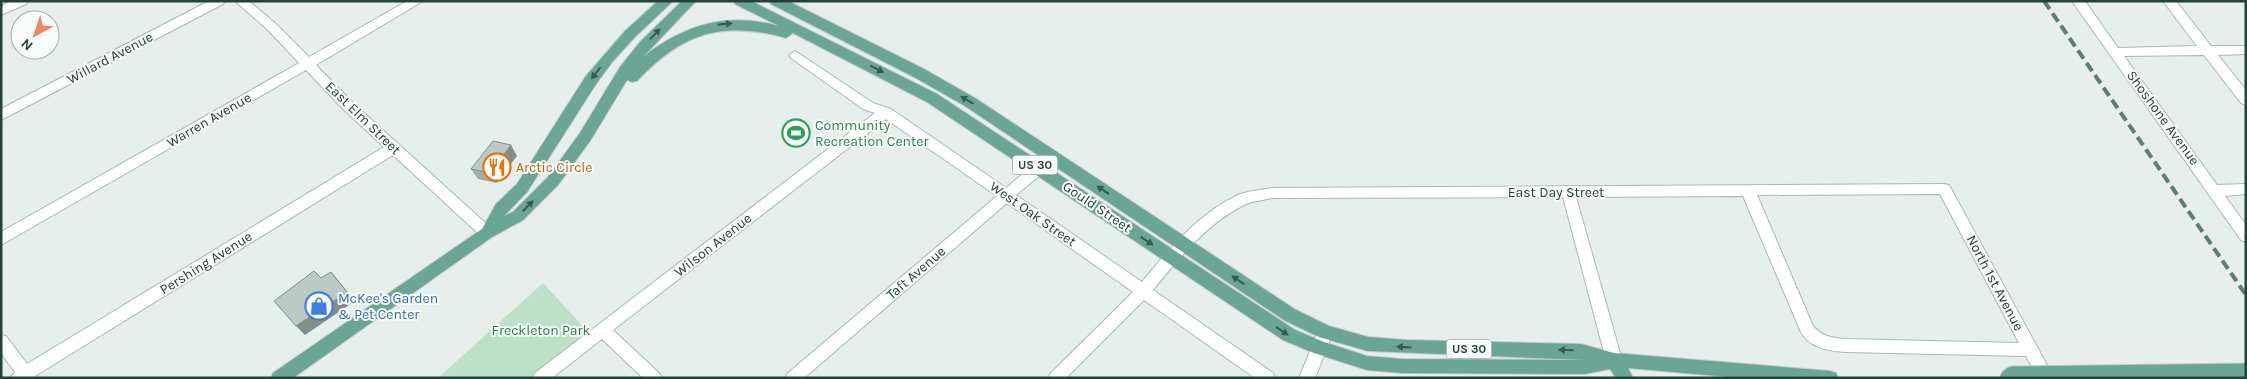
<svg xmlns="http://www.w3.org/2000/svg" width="2247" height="379" viewBox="0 0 2247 379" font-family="Karla,sans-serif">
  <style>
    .green { fill: #bfe0c8 }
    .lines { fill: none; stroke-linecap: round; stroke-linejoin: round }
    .minor-casing { stroke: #a8b8b2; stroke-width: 2 }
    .major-casing { stroke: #c2cac8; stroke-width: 2 }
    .minor { fill: #fff; fill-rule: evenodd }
    .major { fill: #6aa596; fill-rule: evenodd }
    .rail { stroke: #5f7d75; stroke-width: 4; stroke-dasharray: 10 5; stroke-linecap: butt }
    .major-bridge-casing { stroke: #c2cac8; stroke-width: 17; stroke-linecap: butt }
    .major-bridge { stroke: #6aa596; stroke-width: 15 }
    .wall { fill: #a1aea9 }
    .shaded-wall { fill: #838d89 }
    .building { fill: #bbcac4; stroke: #838d89 }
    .oneway { fill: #365b51 }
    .labels { text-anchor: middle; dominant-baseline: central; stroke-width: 4; stroke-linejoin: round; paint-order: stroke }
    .shield { fill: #f7fbf9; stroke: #637a73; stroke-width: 1 }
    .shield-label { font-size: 12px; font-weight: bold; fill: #24423a }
    .street-label { font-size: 14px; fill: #24423a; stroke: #f7fbf9 }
    .leisure-label { font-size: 14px; fill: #27864d; stroke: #f7fbf9; text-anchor: start }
    .food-label { font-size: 14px; fill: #c56008; stroke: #f7fbf9; text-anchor: start }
    .shop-label { font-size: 14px; fill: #366cbe; stroke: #f7fbf9; text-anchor: start }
    .park-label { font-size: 14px; fill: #2d7a4b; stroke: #f7fbf9 }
  </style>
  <rect width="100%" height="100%" fill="#e6efeb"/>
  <path class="green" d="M543 283 590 334 531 378H438Z"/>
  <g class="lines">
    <g class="minor-casing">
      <path id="minor" d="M11 1H28L26 4 1 15V6Z
        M209 1H225L223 4 1 120V109Z
        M235 1H249L276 24 309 57 407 1H423L316 65 353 103 492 229 494 233 492 237 487 239 482 237 393 155 35 376 36 378H10L15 372 1 353V335L6 336 27 364 384 147 343 109 306 70 1 245V232L299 63 268 30Z
        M2072 1H2085L2118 48 2197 46 2163 1H2176L2211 46H2246V54L2218 55 2246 90V105L2241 103 2204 55 2124 56 2217 185 2246 184V194L2225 196 2246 225V242L2241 240Z
        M795 51 873 103 891 109 1006 188 1034 164H1044L1046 168 1044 172 1016 195 1142 282C1169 249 1199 213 1238 195 1248 191 1261 190 1272 188L1944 184 1949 185 2054 378H2038L2026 356 1846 352C1829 351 1808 348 1800 330L1743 196 1576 197 1622 360 1619 365 1614 367 1609 365 1606 360 1563 197 1272 198C1264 200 1253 201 1246 204 1208 222 1179 258 1153 290L1273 373 1276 378H1255L1144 300 1066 378H1048L1051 373 1133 292 1007 203 804 378H785L788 373 997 196 886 119 613 330 659 373 662 378H643L602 339 552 378H532L535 373 875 113 863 109 791 58 789 55ZM1940 194 2019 343 1846 339C1833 338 1822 337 1813 326L1757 195Z
        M1325 326 1330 327 1333 332 1315 378H1299L1320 327Z"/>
    </g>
    <g class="major-casing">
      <path id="major" d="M658 1H673L635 37 613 61 596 84 527 192 504 216 513 212 548 177 580 133 620 67 640 42 682 1H696L643 57C685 24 727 12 779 26L735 4 734 1H751L937 94 1295 330 1324 342 1367 356 1402 359 1586 360 1368 351 1319 337 1284 320 965 106 914 77 771 4 770 1H788L924 69 975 98 1296 310 1329 326 1368 337 1407 340 1581 344 1614 353 1830 371 1836 373 1838 378H1740L1628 368 1633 378H1616L1610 369 1585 374 1402 373 1367 370 1314 353 1283 340 927 102 793 33 786 38C722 20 682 33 637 81L632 82 627 80 590 141 558 185 523 220 492 237 293 378H271L273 373 482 229 496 204 517 184 586 76 625 31Z"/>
    </g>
    <use href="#minor" class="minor"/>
    <use href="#major" class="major"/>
    <path class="rail" d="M2044 1 2246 295"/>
    <g class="major-bridge-casing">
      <path id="major-bridge" d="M2007 378 2012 374 2246 371"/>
    </g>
    <use href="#major-bridge" class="major-bridge"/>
  </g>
  <path class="wall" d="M517 156 496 183 478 179 471 169Z"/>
  <path class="shaded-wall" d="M511 145 517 156 496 183 490 173Z
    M331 272 355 301 305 335 296 326Z"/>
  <path class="building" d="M493 141 511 145 490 173 471 169Z
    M314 271 321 278 331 272 347 292 296 326 274 301Z"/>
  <defs><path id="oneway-solid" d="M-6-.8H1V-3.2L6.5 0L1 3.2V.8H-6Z" transform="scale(1.25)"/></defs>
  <g class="oneway">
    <use href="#oneway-solid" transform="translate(725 24) rotate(-6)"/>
    <use href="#oneway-solid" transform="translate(655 34) rotate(-46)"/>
    <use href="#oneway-solid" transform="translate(877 69) rotate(27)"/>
    <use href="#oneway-solid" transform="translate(596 73) rotate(127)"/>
    <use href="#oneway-solid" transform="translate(967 100) rotate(-149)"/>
    <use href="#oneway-solid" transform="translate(1103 190) rotate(-146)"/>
    <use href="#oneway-solid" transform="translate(528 206) rotate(-45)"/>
    <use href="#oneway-solid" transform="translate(1147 241) rotate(34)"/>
    <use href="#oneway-solid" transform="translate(1238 280) rotate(-146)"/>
    <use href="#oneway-solid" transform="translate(1282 331) rotate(33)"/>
    <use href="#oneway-solid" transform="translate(1404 347) rotate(-176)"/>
    <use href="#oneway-solid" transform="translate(1566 350) rotate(-179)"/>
  </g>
  <defs>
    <g id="stadium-ring" transform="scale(1.4375)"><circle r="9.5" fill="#f7fbf9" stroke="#2e9e5b" stroke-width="1.5"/><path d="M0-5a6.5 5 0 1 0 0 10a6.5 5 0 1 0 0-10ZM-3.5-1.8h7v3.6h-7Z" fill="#2e9e5b"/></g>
    <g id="restaurant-ring" transform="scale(1.4375)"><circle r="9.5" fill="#f7fbf9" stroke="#e8710a" stroke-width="1.5"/><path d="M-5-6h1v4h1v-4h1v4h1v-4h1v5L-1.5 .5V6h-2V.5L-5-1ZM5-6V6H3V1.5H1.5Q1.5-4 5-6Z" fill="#e8710a"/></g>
    <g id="shop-ring" transform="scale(1.4375)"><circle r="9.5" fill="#f7fbf9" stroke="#3f7fe0" stroke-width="1.5"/><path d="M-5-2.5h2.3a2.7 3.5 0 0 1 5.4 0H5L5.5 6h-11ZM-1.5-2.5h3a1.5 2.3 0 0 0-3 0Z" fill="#3f7fe0"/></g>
  </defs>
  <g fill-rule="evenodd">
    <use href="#stadium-ring" x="796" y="133"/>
    <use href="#restaurant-ring" x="497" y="167"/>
    <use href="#shop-ring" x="319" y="306"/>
  </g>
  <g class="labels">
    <g class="shield">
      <rect x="1012.5" y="155.5" width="45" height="19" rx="4"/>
      <rect x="1446.5" y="339.5" width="45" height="19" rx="4"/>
    </g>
    <g class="shield-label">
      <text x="1035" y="165">US 30</text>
      <text x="1469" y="349">US 30</text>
    </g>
    <g class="street-label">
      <text transform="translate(110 58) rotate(-28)">Willard Avenue</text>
      <text transform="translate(363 118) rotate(44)">East Elm Street</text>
      <text transform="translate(2163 118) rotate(54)">Shoshone Avenue</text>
      <text transform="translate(209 120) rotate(-30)">Warren Avenue</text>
      <text x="1556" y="192">East Day Street</text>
      <text transform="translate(1097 207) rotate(34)">Gould Street</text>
      <text transform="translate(1033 214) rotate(35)">West Oak Street</text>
      <text transform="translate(713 245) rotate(-38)">Wilson Avenue</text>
      <text transform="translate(206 263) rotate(-32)">Pershing Avenue</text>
      <text transform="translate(916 273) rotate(-41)">Taft Avenue</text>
      <text transform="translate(1995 283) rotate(62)">North 1st Avenue</text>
    </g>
    <g class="leisure-label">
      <text x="815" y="125">Community<tspan x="815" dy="16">Recreation Center</tspan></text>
    </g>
    <g class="food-label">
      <text x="516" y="167">Arctic Circle</text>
    </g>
    <g class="shop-label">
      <text x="338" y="298">McKee's Garden<tspan x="338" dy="16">&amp; Pet Center</tspan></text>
    </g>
    <g class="park-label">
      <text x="541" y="330">Freckleton Park</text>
    </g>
  </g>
  <rect width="2247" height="379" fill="none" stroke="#24423a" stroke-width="5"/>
  <g transform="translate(35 35) rotate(220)"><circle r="24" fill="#f7fbf9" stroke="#a3b1ad"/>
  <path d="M0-4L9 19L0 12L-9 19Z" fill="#f4845f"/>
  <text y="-8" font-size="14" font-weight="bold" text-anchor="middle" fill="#24423a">N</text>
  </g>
</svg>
